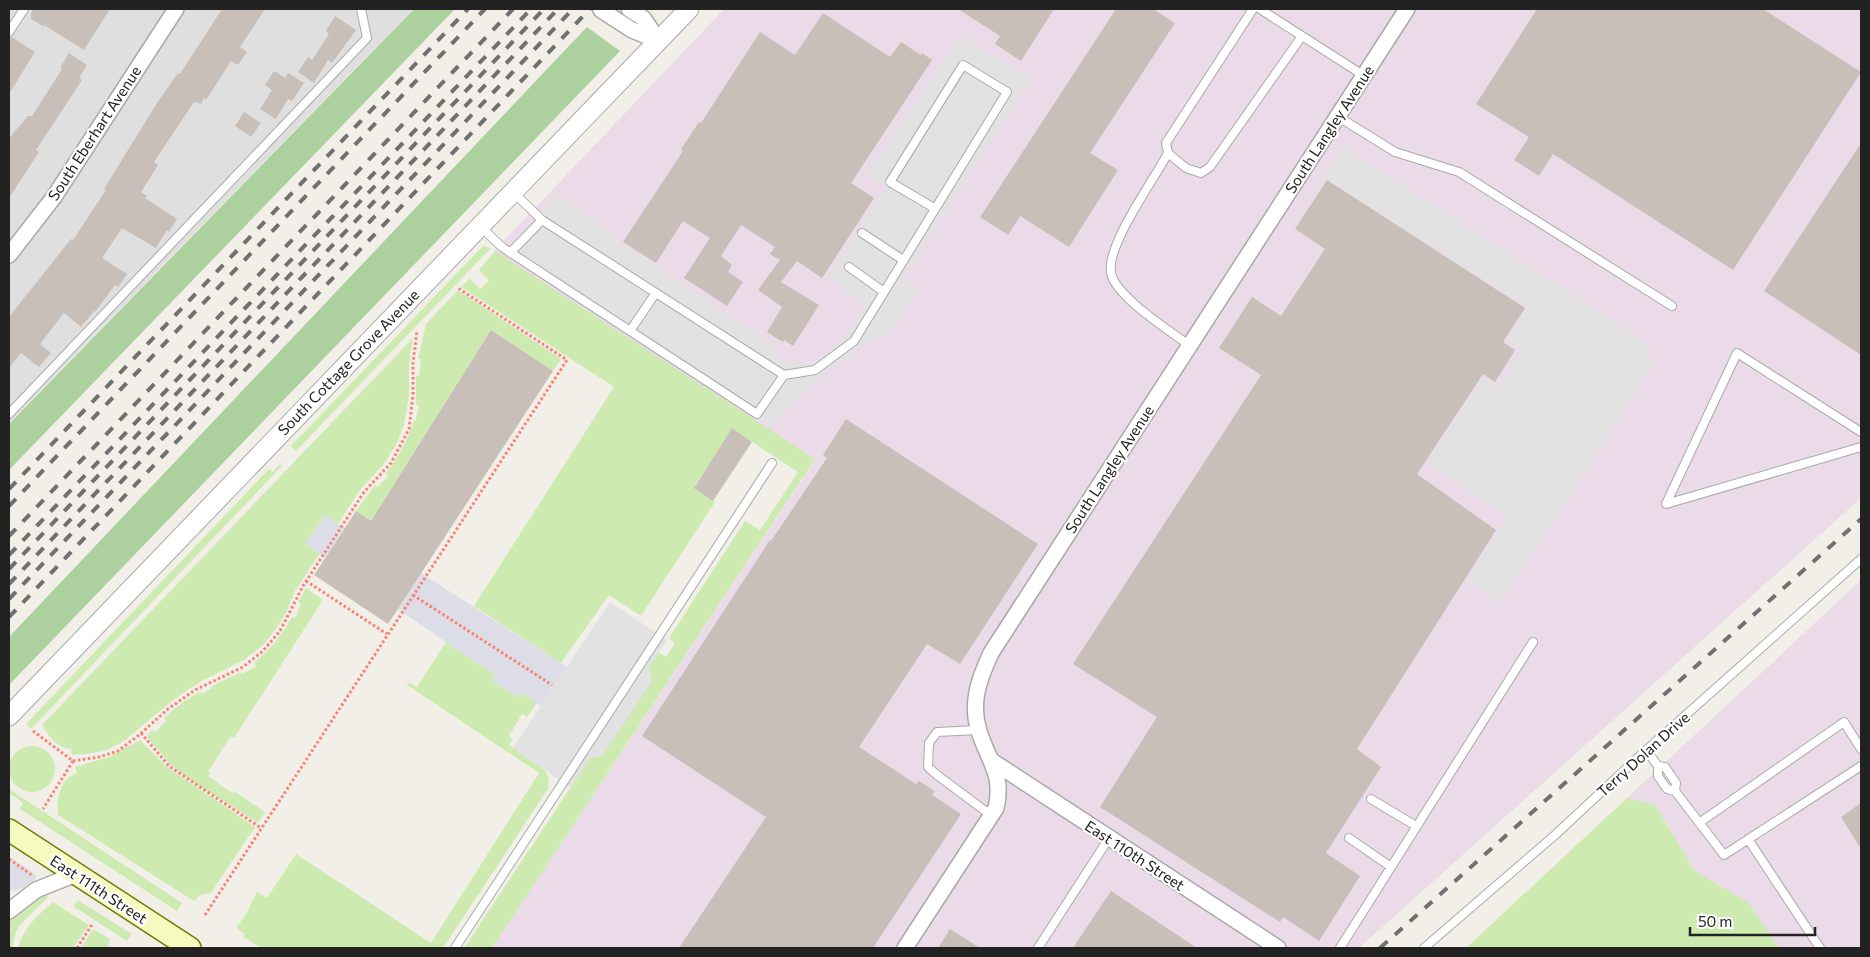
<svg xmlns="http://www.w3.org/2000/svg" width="1870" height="957" viewBox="0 0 1870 957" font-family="Commissioner,sans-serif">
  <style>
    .residential { fill: #e0dfdf }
    .industrial { fill: #ebdbe8 }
    .grass { fill: #cdebb0 }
    .forest { fill: #add19e }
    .parking { fill: #e2e2e2 }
    .plaza { fill: #dddde8 }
    .building { fill: #c7bfb8 }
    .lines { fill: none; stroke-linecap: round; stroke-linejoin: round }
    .service-casing { stroke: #a9a9a9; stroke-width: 10 }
    .minor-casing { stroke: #a9a9a9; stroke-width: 18 }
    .tertiary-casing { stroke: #a9a9a9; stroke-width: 21 }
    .secondary-casing { stroke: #707d05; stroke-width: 24 }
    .path { stroke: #fa8072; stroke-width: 3; stroke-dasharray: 2.5 2.5; stroke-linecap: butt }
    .service { stroke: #fff; stroke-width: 8 }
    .minor { stroke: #fff; stroke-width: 15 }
    .tertiary { stroke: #fff; stroke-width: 19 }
    .secondary { stroke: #f7fabf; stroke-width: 21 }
    .rail { stroke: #707070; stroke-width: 4; stroke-dasharray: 10 10; stroke-linecap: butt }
    .labels { text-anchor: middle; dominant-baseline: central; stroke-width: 4.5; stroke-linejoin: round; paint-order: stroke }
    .street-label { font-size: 15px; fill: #222; stroke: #fff }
  </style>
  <rect width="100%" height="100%" fill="#f2efe9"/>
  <path class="residential" d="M9 9H413L9 423Z"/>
  <path class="industrial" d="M724 9H1861V498L1359 948H492L815 460 494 251Z
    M1861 580V948H1779L1749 903 1695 871 1655 805 1627 798Z"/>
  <path class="grass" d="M484 245 490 249 296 451 291 446Z
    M495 251 815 459 492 948H464L590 758 603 755 649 667 658 652 666 657 675 643 669 638 745 521 760 530 798 472 732 429 694 487 715 502 641 616 609 595 561 663 474 606 614 387 461 287 470 278 480 289 489 281 479 270Z
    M458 290 561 359 553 371 491 330 371 521 356 511 375 485 378 487 388 476 386 473C399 457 407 441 414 421L416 420 419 405H416V376L419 375 421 359H418L426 324Z
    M413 338 409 365V396L404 425 396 445 383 465 360 490 338 524 325 515 305 544 320 553 295 591 286 613 273 633 262 646 244 660 200 682 176 698 124 741 107 750 87 754 72 755 71 749C56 748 49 736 42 725Z
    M280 464 282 466 31 729 26 724 269 469 273 472Z
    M306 588 323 600 234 738 231 736 208 772 210 773 208 776 232 793 234 791 265 812 258 823 189 779 170 764 147 737 152 730 155 732 166 721 164 718C174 708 188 698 200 692L202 694 212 688V686L241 672 242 674 256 666 254 663C270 650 282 635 292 617L295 618 301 604 298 602Z
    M446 642 495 675 492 681 518 697 521 692 537 703 527 717 522 714 509 736 513 739 509 745 545 770 549 779 548 789 443 948H261L243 937 245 934 236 928 246 914 257 892 267 898 296 854 431 943 539 773 407 685 408 682 417 687Z
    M140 740 166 766 255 827 211 893 200 895 194 901 58 815C57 799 59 779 77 773L75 767 109 757Z
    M9 769a23 23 0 1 1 46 0a23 23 0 1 1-46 0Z
    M9 789 182 903 177 911 20 809 23 803 9 793Z
    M1627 798 1655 805 1695 871 1749 903 1779 948H1466Z
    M43 894 48 897 20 925 16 932 12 948H9V922L16 913Z
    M78 900 132 934 127 941 73 906Z
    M53 902 89 925 73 948H18C25 926 36 917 53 902Z
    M93 929 110 939 108 948H81Z"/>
  <path class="forest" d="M414 9H455L9 470V424Z
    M587 27 620 51 9 685V637Z"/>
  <path class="parking" d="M961 36 1030 79 903 279 918 290 890 332 869 343 825 372 770 425 516 248 555 193 610 231 613 237 772 343 779 358 804 365 824 357 846 335 867 305 827 279 886 187 866 175Z
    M1342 146 1652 346 1645 356 1655 363 1500 603 1467 582 1508 517 1427 464 1482 378 1498 388 1522 350 1507 340 1527 307 1322 176Z
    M610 602 667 640 649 667 652 681 603 755 590 758 571 788 513 748Z"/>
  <path class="plaza" d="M325 515 344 528 325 557 305 544Z
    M421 573 567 667 541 706 521 692 518 697 492 681 495 675 397 609Z
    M9 856 36 875V879L20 889 9 891Z"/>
  <path class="building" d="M34 9H110L84 50 44 25 43 26 31 19V13Z
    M222 9H265L240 47 247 52 238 65 231 61 206 100 204 98 201 104 194 102 154 162 158 165 141 192 147 196 145 198 177 219 169 232 167 230 156 248 122 228 102 258 127 274 118 287 115 285 95 312 94 311 81 327 64 313 40 344 51 353 39 367 21 353 9 368V317L71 239 73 240 106 190 104 189 157 103 178 73 180 74Z
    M958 9H1054L1021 61 995 44 1000 36Z
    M1116 9H1153L1175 23 1090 153 1118 170 1069 247 1020 216 1008 235 980 217Z
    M1537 9H1763L1861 72 1733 270 1553 154 1539 176 1514 160 1529 137 1476 104Z
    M823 13 890 57 901 42 921 55 922 53 932 60 851 183 874 198 822 278 797 261 781 282 819 305 793 346 784 340 783 342 767 332 782 307 758 290 780 260 770 254 775 247 741 225 721 256 732 265 728 272 743 282 727 306 684 278 710 238 683 221 656 263 623 242 683 151 681 149 699 122 701 123 760 32 795 55Z
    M335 16 356 30 332 63 328 60 314 83 298 72 308 57 312 60 329 34 326 31Z
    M12 37 35 52 9 94V38Z
    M69 53 87 65 79 78 82 80 36 150 39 152 9 198V138L28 116H32L62 69 60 68Z
    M274 71 285 78 288 73 304 83 292 101 288 99 276 119 260 109 272 90 265 85Z
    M244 112 261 123 251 137 235 126Z
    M1861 143V355L1764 291Z
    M1327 180 1525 308 1503 342 1515 350 1495 382 1483 374 1417 474 1496 530 1357 749 1381 767 1326 853 1360 876 1319 941 1283 917 1280 922 1100 807 1157 717 1073 664 1261 375 1219 348 1252 297 1281 316 1325 249 1295 229Z
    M491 330 553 371 388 624 314 575 356 511 371 521Z
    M846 419 1038 544 960 664 927 644 859 747 916 784 919 781 935 791 932 795 961 814 873 948H679L766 817 642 736 770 540 771 541 827 458 823 455Z
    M732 428 752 442 713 501 694 488Z
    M1861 803V849L1841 817Z
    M1111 891 1197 948H1073Z
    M950 929 980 948H938Z"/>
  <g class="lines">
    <g class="service-casing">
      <path id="service" d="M1253 9 1166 143 1168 153 1186 168 1201 173 1210 167 1302 36
        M1260 9 1363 75
        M9 32 24 9
        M1337 116 1395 152 1459 172 1672 306
        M1168 153C1154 180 1106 245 1111 273 1115 296 1170 331 1189 345
        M514 193 542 220 784 375 815 370 854 341 1007 92 963 65 890 182 934 208
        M481 227 502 247 757 414 784 375
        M862 233 903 260
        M510 253 542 220
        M849 267 884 292
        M630 331 655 294
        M9 414 367 38 361 9
        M1861 432 1737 353 1666 504 1861 447
        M978 730 937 732 929 743 928 767 937 775 992 816
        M1646 750 1658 766V776L1667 789 1675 791 1724 855 1861 766
        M1658 766 1665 767 1676 783 1675 791
        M1371 799 1416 826
        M1699 823 1844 722 1861 749
        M1349 838 1391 867
        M1748 839 1820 948
        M455 948 772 463
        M1038 948 1109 838
        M1340 948 1533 642
        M1424 948 1555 835 1642 754 1861 559"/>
    </g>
    <g class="minor-casing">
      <path id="minor" d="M629 9 643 18 659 41
        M601 10 632 30 659 41
        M9 255 54 197 176 9
        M992 761 1278 948
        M9 911 36 890 76 874
        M905 948 996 808C1004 774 988 761 979 731 970 703 979 679 991 653L1407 9"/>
    </g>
    <g class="tertiary-casing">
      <path id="tertiary" d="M9 716 689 9"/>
    </g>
    <g class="secondary-casing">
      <path id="secondary" d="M9 830 190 948"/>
    </g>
    <path class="path" d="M306 581 387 634
      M413 595 552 685
      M33 731 73 761 43 809
      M141 733 169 766 261 828
      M73 761 99 757 118 751 139 735 168 709 195 690 243 667 263 651 280 631 303 586 364 492 391 463 409 429 413 395V363L417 331
      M9 859 33 876
      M205 915 567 360 458 288
      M77 948 93 923"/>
    <use href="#service" class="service"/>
    <use href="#minor" class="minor"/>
    <use href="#tertiary" class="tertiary"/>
    <use href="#secondary" class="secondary"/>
    <path class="rail" d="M9 489 468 9
      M9 506 485 9
      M9 536 513 9
      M9 555 531 9
      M9 569 544 9
      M9 584 558 9
      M9 599 573 9
      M9 617 590 9
      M1380 948 1861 519"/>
  </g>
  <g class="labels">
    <g class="street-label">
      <text transform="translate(1329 129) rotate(-57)">South Langley Avenue</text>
      <text transform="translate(94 133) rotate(-57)">South Eberhart Avenue</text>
      <text transform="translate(348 362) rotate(-46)">South Cottage Grove Avenue</text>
      <text transform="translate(1109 469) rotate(-57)">South Langley Avenue</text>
      <text transform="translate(1643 754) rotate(-42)">Terry Dolan Drive</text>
      <text transform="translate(1135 855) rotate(33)">East 110th Street</text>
      <text transform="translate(99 889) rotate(33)">East 111th Street</text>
    </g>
  </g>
  <rect width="1870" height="957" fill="none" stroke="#222222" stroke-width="20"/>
  <path d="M1690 927v8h125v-8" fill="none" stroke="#222222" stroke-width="2.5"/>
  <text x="1698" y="927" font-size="15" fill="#222222" stroke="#ffffff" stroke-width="4" paint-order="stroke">50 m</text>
</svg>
